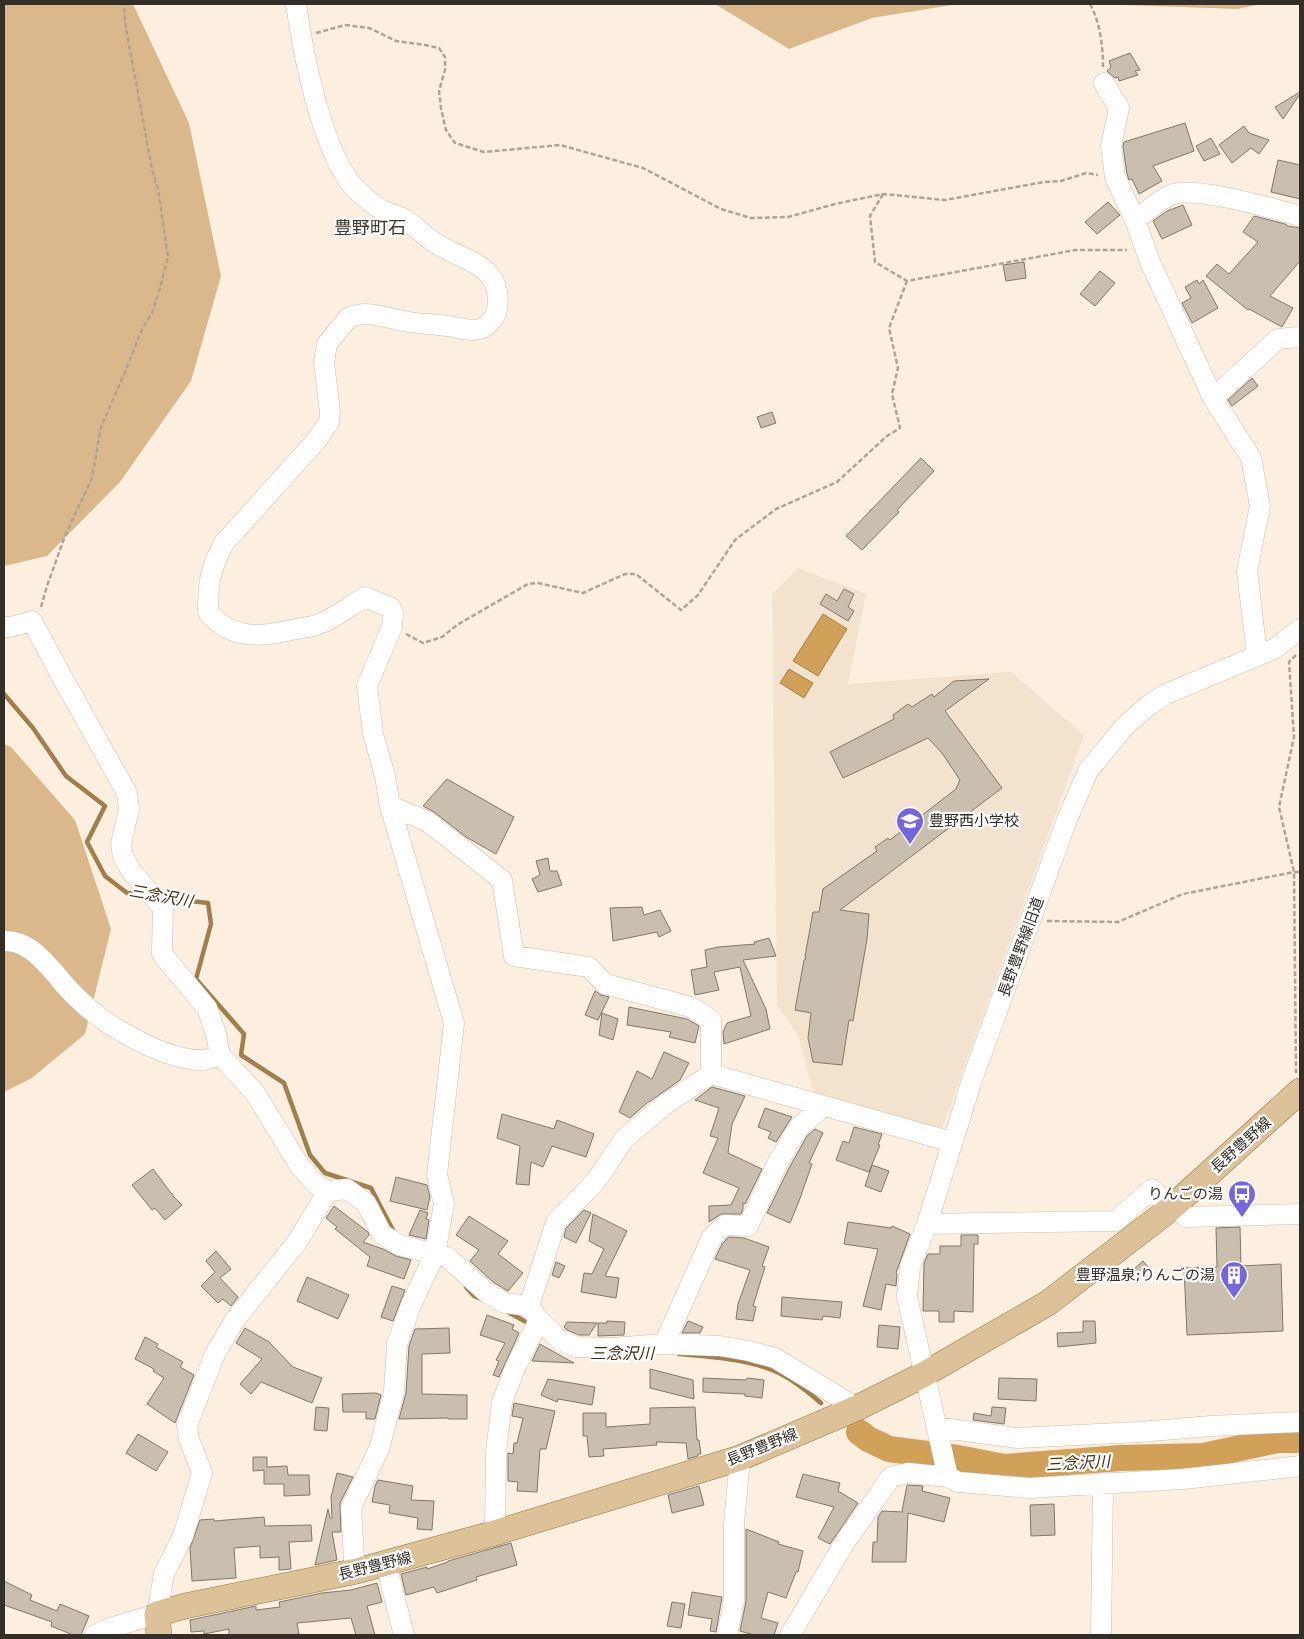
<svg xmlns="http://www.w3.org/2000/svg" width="1304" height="1639" viewBox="0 0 1304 1639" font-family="Rubik,'Noto Sans JP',sans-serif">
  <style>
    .built { fill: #f3e2cd }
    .green { fill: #dab88b }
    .water { fill: #d1a059; stroke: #a27e4a }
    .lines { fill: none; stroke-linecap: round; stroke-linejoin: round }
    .stream { stroke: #a27e4a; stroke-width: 4.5 }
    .river { stroke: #d1a059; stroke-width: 26 }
    .building { fill: #cabeaf; stroke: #817668 }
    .minor-casing { stroke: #cabeaf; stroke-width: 21 }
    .major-casing { stroke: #937245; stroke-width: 26 }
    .path { stroke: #ada398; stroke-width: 2.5; stroke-dasharray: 5 2.5; stroke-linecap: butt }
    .minor { stroke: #fff; stroke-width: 20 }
    .major { stroke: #ddc198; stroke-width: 25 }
    .labels { text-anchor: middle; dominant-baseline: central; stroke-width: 4.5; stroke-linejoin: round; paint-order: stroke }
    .poi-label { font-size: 15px; fill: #332e28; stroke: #fff; text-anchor: end }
    .street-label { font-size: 15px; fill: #332e28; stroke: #fff }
    .water-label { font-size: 16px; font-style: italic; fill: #432f0f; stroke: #fff }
    .quarter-label { font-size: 18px; fill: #42392c; stroke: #fff }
  </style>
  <rect width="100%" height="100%" fill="#fcefe0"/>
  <path class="built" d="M798 568 866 594 848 684 1011 672 1084 735 941 1132 815 1098 798 1035 777 1005 772 594Z"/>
  <path class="green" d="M4 4H133L189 123 221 276 191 381 120 482 47 556 4 566Z
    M715 4H958L872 18 789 49Z
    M1096 4H1262L1237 9Z
    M4 744 11 747 75 820 111 929 85 1034 32 1078 4 1092Z"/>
  <path class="water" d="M823 614 847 629 818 676 793 661Z
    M789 669 813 683 804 698 780 683Z"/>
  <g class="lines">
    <path class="stream" d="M4 694 33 728 66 776 105 806 87 842 105 876 127 893 144 895
      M164 898 208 903 211 924 196 979 244 1034 241 1055 284 1083 310 1155 325 1173 371 1188 395 1234
      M466 1287 474 1296 481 1299
      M506 1311 530 1324
      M679 1354C713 1357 749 1359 779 1373 795 1381 808 1392 821 1403"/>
    <path class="river" d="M859 1432 868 1439 889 1449 958 1458 1004 1467 1121 1458 1203 1456 1278 1440H1300"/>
  </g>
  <path class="building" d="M1130 53 1140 70 1135 71 1138 75 1119 81 1118 77 1115 78 1108 72 1107 71 1111 67 1109 61Z
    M1300 92V94L1283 119 1275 107Z
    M1185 123 1194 151 1153 166 1162 181 1139 194 1132 179 1129 180 1127 174 1123 146 1124 142Z
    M1244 126 1249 133 1269 140 1259 154 1251 148 1232 163 1219 145Z
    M1211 138 1220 154 1204 161 1196 146Z
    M1278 160 1300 165V199L1271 192Z
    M1108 202 1120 215 1097 234 1085 222Z
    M1183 205 1192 225 1162 239 1153 221 1167 211Z
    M1254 216 1285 224 1288 226 1300 228V261L1270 296 1293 308 1282 327 1249 309 1248 310 1206 276 1217 264 1229 274 1258 242 1243 232Z
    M1024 262 1026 278 1006 281 1003 265Z
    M1100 271 1115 283 1095 306 1080 294Z
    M1197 280 1199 284 1203 280 1218 308 1192 323 1182 303 1191 298 1185 287Z
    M1252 378 1258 386 1232 406 1228 400Z
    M772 412 776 423 761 428 757 417Z
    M921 458 934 471 897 510 899 512 862 550 846 536Z
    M844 589 854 594 848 607 854 611 848 621 820 604 826 594 837 601Z
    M989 679 945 711 1002 788 840 910 869 914 867 939 853 1021 849 1020 842 1065 813 1062 808 1038 811 1013 795 1010 804 960 806 959 805 956 813 912H819L823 889 877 851 875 847 888 838 890 840 956 789 960 780 942 753 928 738 843 778 830 752 894 719 893 715 908 704 912 707 932 694 934 697 954 681Z
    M447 779 514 817 496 854 466 837 434 812 423 806Z
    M548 858 550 871H557L562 885 538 892 532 879 540 875 536 861Z
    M642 907 644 915 660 910 671 931 659 937 657 932 613 941 610 908Z
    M769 938 776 956 743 960 766 1009 770 1029 724 1044 723 1032 727 1023 751 1016 740 967 714 972 719 990 695 995 691 970 707 967 705 950 718 947 755 944 754 942Z
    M595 991 601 995 609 997 598 1020 585 1015Z
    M629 1007 687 1019 699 1026 695 1043 669 1037 671 1032 627 1025Z
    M602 1013 618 1019 613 1040 599 1035Z
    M664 1052 689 1063 680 1080 649 1102H648L630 1118 619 1112 637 1071 652 1079Z
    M712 1087 745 1096 732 1124 728 1153 762 1169 745 1204 743 1203V1209L741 1214H721L709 1222V1206L731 1205 739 1188 703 1173 718 1138 710 1136 719 1108 695 1100Z
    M765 1108 792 1117 776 1142 768 1138 771 1132 758 1127Z
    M502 1114 554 1129 557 1120 594 1134 586 1157 552 1146 543 1167 531 1162 529 1185 516 1184 520 1146 497 1138Z
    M854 1127 882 1134 878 1145H880L869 1172 836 1160 843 1141 849 1143Z
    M815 1129 823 1133 809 1163 812 1164 799 1201 790 1223 767 1213 788 1170 807 1136Z
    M872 1165 889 1171 881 1192 865 1186Z
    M153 1169 174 1197 182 1205 165 1220 155 1208 152 1210 132 1185Z
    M396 1177 427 1185 430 1197 427 1210 390 1201Z
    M334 1206 368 1232 369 1235 363 1242 383 1249 396 1256 411 1260 404 1279 367 1266 370 1257 335 1229 337 1227 326 1218Z
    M420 1210 428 1213 426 1219 429 1220 426 1239 409 1235Z
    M584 1210 591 1213 576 1243 564 1237 566 1228Z
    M593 1214 627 1231 605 1276 619 1278 616 1298 581 1292 584 1273 592 1274 604 1249 589 1241Z
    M469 1216 508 1241 498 1254 523 1273 508 1291 493 1282 470 1261 479 1250 456 1235Z
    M848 1222 891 1228 892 1226 910 1234 896 1273 897 1274 896 1286 886 1284 881 1310 863 1306 878 1249 844 1244Z
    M1240 1227 1241 1266 1281 1264 1283 1331 1187 1335 1184 1268 1217 1267 1216 1228Z
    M961 1235H978V1244H974L973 1312 954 1311V1322H939V1311H923L924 1263 928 1254H940V1246H961Z
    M729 1237 744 1238 769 1247 762 1266 765 1267 753 1306 756 1307 753 1321 736 1319 738 1304 750 1270 715 1259 722 1244Z
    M216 1251 231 1269 220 1278 238 1297 231 1306 223 1299 218 1303 201 1286 215 1272 206 1261Z
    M1143 1261 1150 1269 1142 1277 1134 1269Z
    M556 1262 565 1266 559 1278 552 1275Z
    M307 1277 349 1295 338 1319 297 1301Z
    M392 1286 405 1290 393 1321 381 1317Z
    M782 1297 842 1302 840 1318 823 1316 822 1320 781 1316Z
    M487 1315 514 1325 512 1329 519 1333 499 1377 493 1375 499 1361 496 1360 505 1343 480 1335Z
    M607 1321 625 1322 624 1335 598 1336V1323H607Z
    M688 1321 703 1327 700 1333H682Z
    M1083 1321H1095L1096 1343 1058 1347 1057 1333 1083 1332Z
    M567 1322 597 1323 589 1335H579L567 1330 564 1327Z
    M879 1325 900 1327 898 1349 877 1347Z
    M245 1328 269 1342 293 1367 322 1378 312 1403 261 1382 251 1394 240 1384 262 1359 236 1343Z
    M449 1328 450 1353 422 1354V1394L467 1395V1419H448V1418L399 1419 406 1393 409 1346 415 1329Z
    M145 1337 158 1344 156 1347 183 1362 180 1367 194 1375 175 1423 147 1404 164 1378 153 1371 154 1369 135 1359Z
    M540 1344 545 1347 574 1363 532 1361Z
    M650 1369 693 1380 694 1399 650 1388Z
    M703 1378 746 1380 747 1378 764 1380 762 1398 745 1396V1394L703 1392Z
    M999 1378 1037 1379 1036 1401 998 1399Z
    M548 1379 595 1387 592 1405 558 1399 557 1402 541 1395Z
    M376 1393 381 1395 375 1419H366V1412H343L342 1394Z
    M514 1403 555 1411 546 1449H540L537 1492 517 1491 518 1482 508 1481V1453L513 1454 514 1443H517L523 1418 512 1416Z
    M316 1407 329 1408 327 1431 314 1430Z
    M695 1407 697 1440H699L701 1454H698V1456L688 1459 686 1443 656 1442 657 1445 603 1449 604 1456 589 1457 587 1436H583V1413H606V1427L650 1424V1408Z
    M992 1407 1006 1408 1004 1424 973 1420 974 1413 991 1416Z
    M138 1434 168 1452 156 1471 126 1453Z
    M253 1457H267V1467L287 1466 288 1475H309L310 1495 284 1496V1484H264V1470L253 1471Z
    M337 1473 353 1477 340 1503 341 1532H332L337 1560 315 1565 328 1509 330 1518H332L331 1497Z
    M803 1474 840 1483 838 1491 858 1503 830 1544 818 1538 834 1507 796 1497Z
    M378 1480 413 1486 411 1500 434 1501 432 1530 417 1529 418 1518 389 1513 390 1505 372 1502 375 1486Z
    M907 1485 923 1486 922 1491 950 1498 944 1522 908 1513 906 1562H872L873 1542H877L878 1517 882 1511 903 1512 902 1511Z
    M699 1486 704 1505 672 1513 668 1495Z
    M1054 1504 1055 1535 1031 1536 1030 1505Z
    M264 1517 265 1526 311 1525 312 1541 289 1542 291 1569 279 1570V1557L260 1558V1546L234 1548 236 1578 192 1581 190 1548 200 1520 214 1519V1521Z
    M746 1529 779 1542 778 1544 803 1551 798 1572H796L786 1598 768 1592 761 1618 778 1623 774 1635H754L740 1631 746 1601Z
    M511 1543 517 1565 476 1577 477 1580 437 1593 434 1587 406 1595 401 1574 427 1567V1569L448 1562V1561Z
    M4 1581 32 1595 30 1600 57 1611 60 1604 89 1616 81 1635H73L51 1626 52 1622 4 1605Z
    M377 1583 382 1602 367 1606 375 1635H356L351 1618 297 1623 299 1634 290 1635H229V1629L204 1634V1631L191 1632 190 1620 256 1606V1610L280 1607 279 1602 322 1593 351 1590Z
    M692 1592 722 1597 716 1632 710 1631 712 1619 688 1615Z
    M672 1602 685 1604 681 1628 667 1626Z"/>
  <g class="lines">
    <g class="minor-casing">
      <path id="minor" d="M296 4C303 53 321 148 353 186 362 196 375 206 386 212 392 214 398 216 404 219 416 226 425 237 437 244 466 262 504 265 497 310 496 317 487 327 480 329 469 332 458 327 447 326 434 324 421 324 409 322 394 320 379 314 364 314 359 314 354 316 349 317L327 344 324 362 330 413 329 422 315 442 224 543C210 569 208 583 208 612 232 641 263 637 296 629 304 628 312 627 319 624 334 619 351 605 365 597L391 608 393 614 392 627 367 686 373 734 385 776 390 806 454 1023 437 1175 444 1204 435 1254 411 1305 397 1344 394 1392 379 1449 351 1508 354 1559 357 1571
        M1104 83 1119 108 1111 146 1115 177 1135 220 1150 262 1213 398 1251 458 1260 506 1247 571 1257 655
        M1135 220C1145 213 1159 200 1170 195 1195 185 1273 209 1300 216
        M1213 398 1278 339 1300 337
        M4 627H11L32 621 62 677 127 793 129 809 121 844 123 856 131 871 163 908 162 954 207 1008 216 1034 220 1055 255 1093 299 1165 317 1185 328 1191 297 1242 234 1321 215 1354 187 1425 189 1439 202 1473 183 1536 164 1574 157 1614 113 1627 95 1635
        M1300 629 1274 649 1166 694 1149 705 1125 726 1088 771 1066 822 972 1080 927 1224 910 1267 907 1297 948 1477 958 1482 1029 1488 1183 1479 1300 1466
        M390 806 427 821 502 880 514 956 589 967 605 984 691 1007 711 1020V1074
        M4 941C28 940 44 961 59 978 67 989 78 999 88 1008 113 1030 169 1061 202 1060 208 1060 215 1057 220 1055
        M328 1191 347 1189 366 1203 382 1234 399 1245 447 1257 486 1292 505 1303 529 1306 539 1320 560 1340 576 1347 612 1348 664 1344 720 1346 749 1351 775 1358 857 1408
        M1175 1205 1186 1217 1300 1214
        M927 1224 1116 1221 1152 1189 1170 1209
        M529 1306 556 1222 596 1181 625 1138 667 1103 711 1074 952 1142
        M664 1344 712 1237 725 1225 748 1226 777 1164 798 1128 824 1106
        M936 1427 1018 1438 1139 1432 1211 1426 1300 1422
        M495 1533 496 1452 502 1402 515 1368 539 1320
        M386 1564 404 1635
        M727 1635 734 1601V1524L740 1458
        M790 1635 845 1542 891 1477 908 1473 948 1477
        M1101 1635 1103 1483"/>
    </g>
    <g class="major-casing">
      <path id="major" d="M159 1635 157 1614 185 1606 357 1571 495 1533 740 1458 857 1408 923 1375 1048 1303 1170 1209 1300 1091"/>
    </g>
    <path class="path" d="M1090 4C1100 22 1103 46 1103 68
      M316 33 345 25 369 28 396 41 425 45 439 48 445 57V70L439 91 441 108 446 130 455 143 484 152 560 145 643 168 721 209 751 218 788 217 835 204 883 194 945 200 1044 182 1061 181 1086 173 1098 175
      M883 194 870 216 875 262 907 281 1075 250H1127
      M41 607 47 586 65 536 92 478 101 427 125 372 142 329 152 313 160 288 168 257 158 189 152 169 125 23 124 4
      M406 634 423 643 442 637 457 625 528 584 538 583 583 593 625 574H636L681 610 698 595 735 540 776 509 837 482 887 436 900 428 892 394 898 368 889 328 907 281
      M1296 655 1289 662 1294 737 1279 807 1294 872 1296 1073
      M1047 921 1118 922 1183 894 1294 872H1300"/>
    <use href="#minor" class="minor"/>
    <use href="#major" class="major"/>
  </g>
  <defs>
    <g id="school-pin" transform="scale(1.4375)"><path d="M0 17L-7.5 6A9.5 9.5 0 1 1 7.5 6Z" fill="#7466e0" stroke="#fff"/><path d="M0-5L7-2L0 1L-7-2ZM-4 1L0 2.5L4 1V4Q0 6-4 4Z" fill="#fff"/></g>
    <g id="bus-pin" transform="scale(1.4375)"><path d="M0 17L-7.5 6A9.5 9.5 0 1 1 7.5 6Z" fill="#7466e0" stroke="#fff"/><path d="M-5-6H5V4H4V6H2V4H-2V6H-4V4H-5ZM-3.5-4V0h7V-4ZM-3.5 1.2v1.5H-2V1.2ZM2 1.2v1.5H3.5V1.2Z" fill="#fff"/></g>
    <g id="building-pin" transform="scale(1.4375)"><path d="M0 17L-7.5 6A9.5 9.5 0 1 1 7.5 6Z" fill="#7466e0" stroke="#fff"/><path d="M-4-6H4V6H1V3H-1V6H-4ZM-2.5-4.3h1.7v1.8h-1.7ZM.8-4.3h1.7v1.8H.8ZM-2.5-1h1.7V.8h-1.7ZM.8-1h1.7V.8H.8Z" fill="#fff"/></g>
  </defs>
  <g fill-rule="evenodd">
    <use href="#school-pin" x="910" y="821"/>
    <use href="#bus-pin" x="1242" y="1194"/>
    <use href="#building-pin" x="1234" y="1275"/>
  </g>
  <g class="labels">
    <g class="poi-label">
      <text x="929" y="821" text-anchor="start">豊野西小学校</text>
      <text x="1223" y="1194">りんごの湯</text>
      <text x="1215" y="1275">豊野温泉;りんごの湯</text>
    </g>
    <g class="street-label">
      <text transform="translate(1021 947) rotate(-70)">長野豊野線旧道</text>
      <text transform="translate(1241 1145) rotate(-42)">長野豊野線</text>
      <text transform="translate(762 1447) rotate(-22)">長野豊野線</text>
      <text transform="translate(375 1566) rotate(-14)">長野豊野線</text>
    </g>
    <g class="water-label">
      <text transform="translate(161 896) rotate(10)">三念沢川</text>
      <text x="622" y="1353">三念沢川</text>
      <text transform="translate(1078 1463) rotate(-3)">三念沢川</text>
    </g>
    <g class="quarter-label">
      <text x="370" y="228">豊野町石</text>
    </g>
  </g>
  <rect width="1304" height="1639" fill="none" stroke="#332e28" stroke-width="10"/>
</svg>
